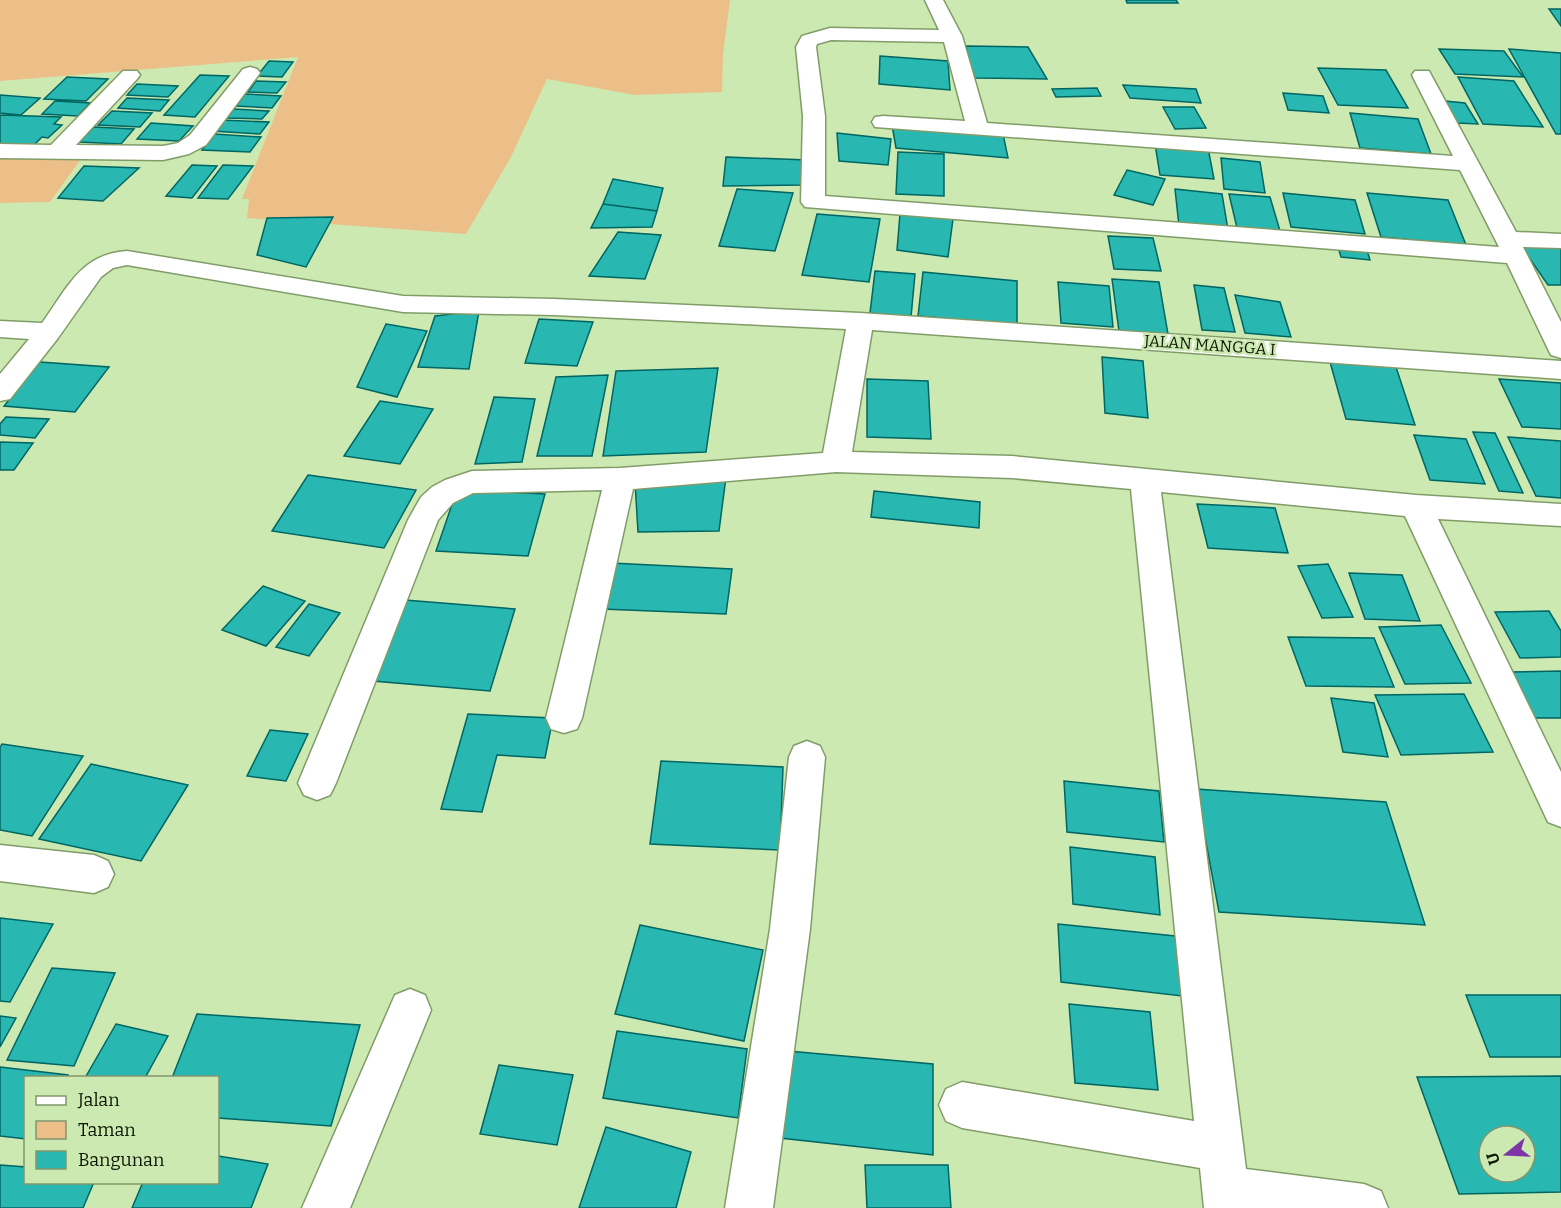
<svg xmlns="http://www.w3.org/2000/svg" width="1561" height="1208" viewBox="0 0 1561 1208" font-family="Bitter,serif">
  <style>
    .green { fill: #ecbf89 }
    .building { fill: #29b7b2; stroke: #006662; stroke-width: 1.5; fill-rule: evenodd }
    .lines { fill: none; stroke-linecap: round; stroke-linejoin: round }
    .minor-casing { stroke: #819c69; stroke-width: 3 }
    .minor { fill: #fff; fill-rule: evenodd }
    .labels { text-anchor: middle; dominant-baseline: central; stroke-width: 5; stroke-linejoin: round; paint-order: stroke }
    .street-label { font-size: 16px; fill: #0d1704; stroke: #cce9b2 }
  </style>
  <rect width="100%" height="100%" fill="#cce9b2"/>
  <path class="green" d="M0 0H730L723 55 722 92 635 95 547 79 511 157 466 234 247 218 249 199H242L298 57 0 81Z
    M86 152 50 202 0 203V154Z"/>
  <path class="building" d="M1126 0H1176L1178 3H1127Z
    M1549 9H1561V26Z
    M966 46 1028 47 1047 79 973 78Z
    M1439 49 1504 51 1523 77 1455 74Z
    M1509 49 1561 53V134H1556Z
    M880 56 948 61 950 90 879 84Z
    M269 61 293 62 282 77 257 76Z
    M1318 68 1386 70 1408 108 1338 105Z
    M200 75 229 76 195 117 164 115Z
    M67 77 108 79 86 101 44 99Z
    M1458 77 1514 81 1543 127 1483 124Z
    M256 81 286 82 277 93 248 92Z
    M137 84 178 86 168 97 127 95Z
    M1123 85 1196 89 1201 103 1130 98Z
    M1097 88 1101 96 1056 97 1052 89Z
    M1283 93 1323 96 1329 113 1288 110Z
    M245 94 281 96 272 108 236 106Z
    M0 95 40 98 21 115 0 113Z
    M127 98 169 100 160 111 118 108Z
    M55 101 90 103 78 116 42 114Z
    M1445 101 1465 103 1478 124 1457 123Z
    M1163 107H1194L1206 128 1175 129Z
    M234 109 269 111 262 119 227 118Z
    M112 111 152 113 140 127 98 125Z
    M1350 113 1418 119 1431 154 1360 148Z
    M0 115 61 117 54 124 62 125 48 138 42 137 34 145 0 144Z
    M221 120 269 122 260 134 212 131Z
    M151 123 193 126 179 141 137 139Z
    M892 125 1003 134 1008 158 896 148Z
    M94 127 134 129 121 144 79 142Z
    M837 133 891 139 888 165 839 161Z
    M214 134 261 137 250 152 202 150Z
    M1155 144 1208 148 1214 179 1160 175Z
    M898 152 944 154V196L896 194Z
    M726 157 807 160 803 185 723 186Z
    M1221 158 1260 162 1265 193 1224 189Z
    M192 165 217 166 192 198 166 196Z
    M223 165 253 166 228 199 198 198Z
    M84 166 139 168 103 201 58 198Z
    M1127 170 1165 179 1153 205 1114 195Z
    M613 179 663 188 657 211 603 204Z
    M737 189 793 193 775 251 719 246Z
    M1175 189 1222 194 1228 230 1179 226Z
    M1283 193 1355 200 1365 234 1291 227Z
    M1367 193 1448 200 1466 245 1381 237Z
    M1229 194 1270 197 1280 231 1237 228Z
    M603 204 657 211 652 227 591 228Z
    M817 214 880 219 869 282 802 275Z
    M900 214 953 219 948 257 897 250Z
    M333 217 306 267 257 255 267 218Z
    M618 232 661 235 645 279 589 276Z
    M1108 236 1153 238 1161 271 1114 269Z
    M1521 246 1561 247V285H1548Z
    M1338 247 1367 250 1370 260 1341 257Z
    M875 271 915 274 911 317 870 313Z
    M923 272 1017 281V325L918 316Z
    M1112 279 1159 282 1168 334 1119 331Z
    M1058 282 1109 286 1113 327 1061 323Z
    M1194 285 1224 288 1235 332 1202 330Z
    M1235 295 1280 302 1291 337 1245 333Z
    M479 311 469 369 418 367 435 316Z
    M539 319 593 322 577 366 525 363Z
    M386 324 427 331 397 397 357 387Z
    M1102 357 1143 361 1148 418 1105 413Z
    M40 362 109 367 75 412 4 406Z
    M1330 362 1396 367 1415 425 1346 419Z
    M718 368 706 452 603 456 616 371Z
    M608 375 592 456H537L556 377Z
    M867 379 928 381 931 439 867 437Z
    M1499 379 1561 383V429L1522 427Z
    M494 397 535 399 522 462 475 464Z
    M380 401 433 409 400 464 344 456Z
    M6 417 49 419 35 438 0 435V424Z
    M1473 432 1495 433 1523 493 1499 491Z
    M1414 435 1466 439 1485 484 1430 480Z
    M1508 437 1561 441V498L1536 496Z
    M0 442 33 443 14 470H0Z
    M308 475 416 490 384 548 272 531Z
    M726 477 719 531 638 532 635 482Z
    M457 490 545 494 528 556 436 551Z
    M874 491 980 502 979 528 871 517Z
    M1197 504 1275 508 1288 553 1208 548Z
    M611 563 732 569 726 614 602 609Z
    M1328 564 1353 617 1322 618 1298 566Z
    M1349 573 1402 575 1420 621 1365 619Z
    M263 586 305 601 266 646 222 630Z
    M405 600 515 609 490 691 373 681Z
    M309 604 340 613 309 656 276 647Z
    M1549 611 1561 631V657L1520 658 1495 612Z
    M1441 625 1471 683 1405 684 1379 627Z
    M1288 637 1374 638 1394 687 1306 686Z
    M1561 671V718H1533L1508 672Z
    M1464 694 1493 752 1401 755 1375 695Z
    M1331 698 1374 703 1388 757 1343 752Z
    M468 714 553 718 545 758 497 755 482 812 441 809Z
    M270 730 308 734 286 781 247 776Z
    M2 744 83 756 32 836 0 830V747Z
    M661 761 783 767 780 850 650 844Z
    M91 764 188 785 141 861 39 839Z
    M1064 781 1159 791 1164 842 1067 832Z
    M1196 789 1386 802 1425 925 1219 912Z
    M1070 847 1155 857 1160 915 1073 904Z
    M0 918 53 924 10 1002 0 1001Z
    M1058 924 1175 936 1182 996 1061 982Z
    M640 925 763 950 744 1041 615 1014Z
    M52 968 115 973 74 1066 7 1060Z
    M1466 995H1561V1057H1490Z
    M1069 1004 1150 1012 1158 1090 1075 1083Z
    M197 1014 360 1025 331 1126 218 1118V1078H172Z
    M0 1016 16 1018 0 1047Z
    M116 1024 168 1036 145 1078H85Z
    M617 1031 747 1049 738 1118 603 1098Z
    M788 1051 933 1064V1155L780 1138Z
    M499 1065 573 1075 557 1145 480 1134Z
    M0 1067 68 1075 67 1078H26V1139L0 1136Z
    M1561 1076V1192L1459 1194 1417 1077ZM1489 1136H1525V1172H1489Z
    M606 1127 691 1152 676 1208H579Z
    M218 1156 268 1164 251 1208H132L143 1182H218Z
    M0 1165 26 1167V1182H94L83 1208H0Z
    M865 1165H948L951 1208H867Z"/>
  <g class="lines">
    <g class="minor-casing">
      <path id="minor" d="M925 0H943L962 36 987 123 1453 156 1412 75 1415 71H1429L1516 232 1561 234V248L1523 247 1561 322V358L1551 355 1548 349 1507 263 805 207 801 202 803 116 796 47 802 36 830 28 939 30ZM831 40 944 42 965 121 883 116 875 117 872 122 875 127 1460 170 1499 247 825 196V116L816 47 817 44Z
        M250 67 257 69 260 73 206 145 189 154 163 160 0 158V144L51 145 123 71H137L140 75 137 79 76 145 163 146 178 143 190 135 243 69Z
        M127 251 403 296 554 299 860 313 1561 361V379L872 330 852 452 1012 456 1416 495 1561 504V526L1438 519 1561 772V827L1548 822 1405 516 1161 492 1246 1169 1364 1184 1381 1191 1388 1208H1204L1200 1168 962 1128 946 1121 939 1105 946 1089 962 1082 1194 1121 1131 489 1012 478 836 472 633 489 582 718 577 729 564 733 551 729 546 718 602 490 473 493 453 503 438 520 336 783 330 795 317 800 304 795 298 783 408 520 421 497 432 487 445 480 472 471 620 468 823 453 846 329 554 315 403 312 127 265 113 268 101 277 58 338 10 399 0 401V374L29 339 0 337V321L42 323C67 289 80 254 127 251Z
        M807 741 820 746 825 757 810 929 773 1208H725L770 929 789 757 794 746Z
        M0 845 94 855 108 861 114 874 108 887 94 893 0 881Z
        M410 989 425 995 431 1010 350 1208H302L395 995Z"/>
    </g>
    <use href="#minor" class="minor"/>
  </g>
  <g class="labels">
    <g class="street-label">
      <text transform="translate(1210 345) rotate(4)">JALAN MANGGA I</text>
    </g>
  </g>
  <rect x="24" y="1076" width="195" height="108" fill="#cce9b2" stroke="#80956c" stroke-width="1.5"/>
  <rect x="36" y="1096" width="30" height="9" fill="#ffffff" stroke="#80956c" stroke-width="1.5"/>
  <text x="78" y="1106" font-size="18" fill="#0d1704">Jalan</text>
  <rect x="36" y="1121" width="30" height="18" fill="#ecbf89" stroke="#80956c" stroke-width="1.5"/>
  <text x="78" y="1136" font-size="18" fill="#0d1704">Taman</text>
  <rect x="36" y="1151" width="30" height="18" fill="#29b7b2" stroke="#80956c" stroke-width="1.5"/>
  <text x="78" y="1166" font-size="18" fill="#0d1704">Bangunan</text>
  <g transform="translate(1507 1154) rotate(252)"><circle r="28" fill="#cce9b2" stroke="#80956c" stroke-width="1.5"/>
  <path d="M0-4.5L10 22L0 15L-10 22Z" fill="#7d34a6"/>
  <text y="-9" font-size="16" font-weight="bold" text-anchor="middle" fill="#0d1704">U</text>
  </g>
</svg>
